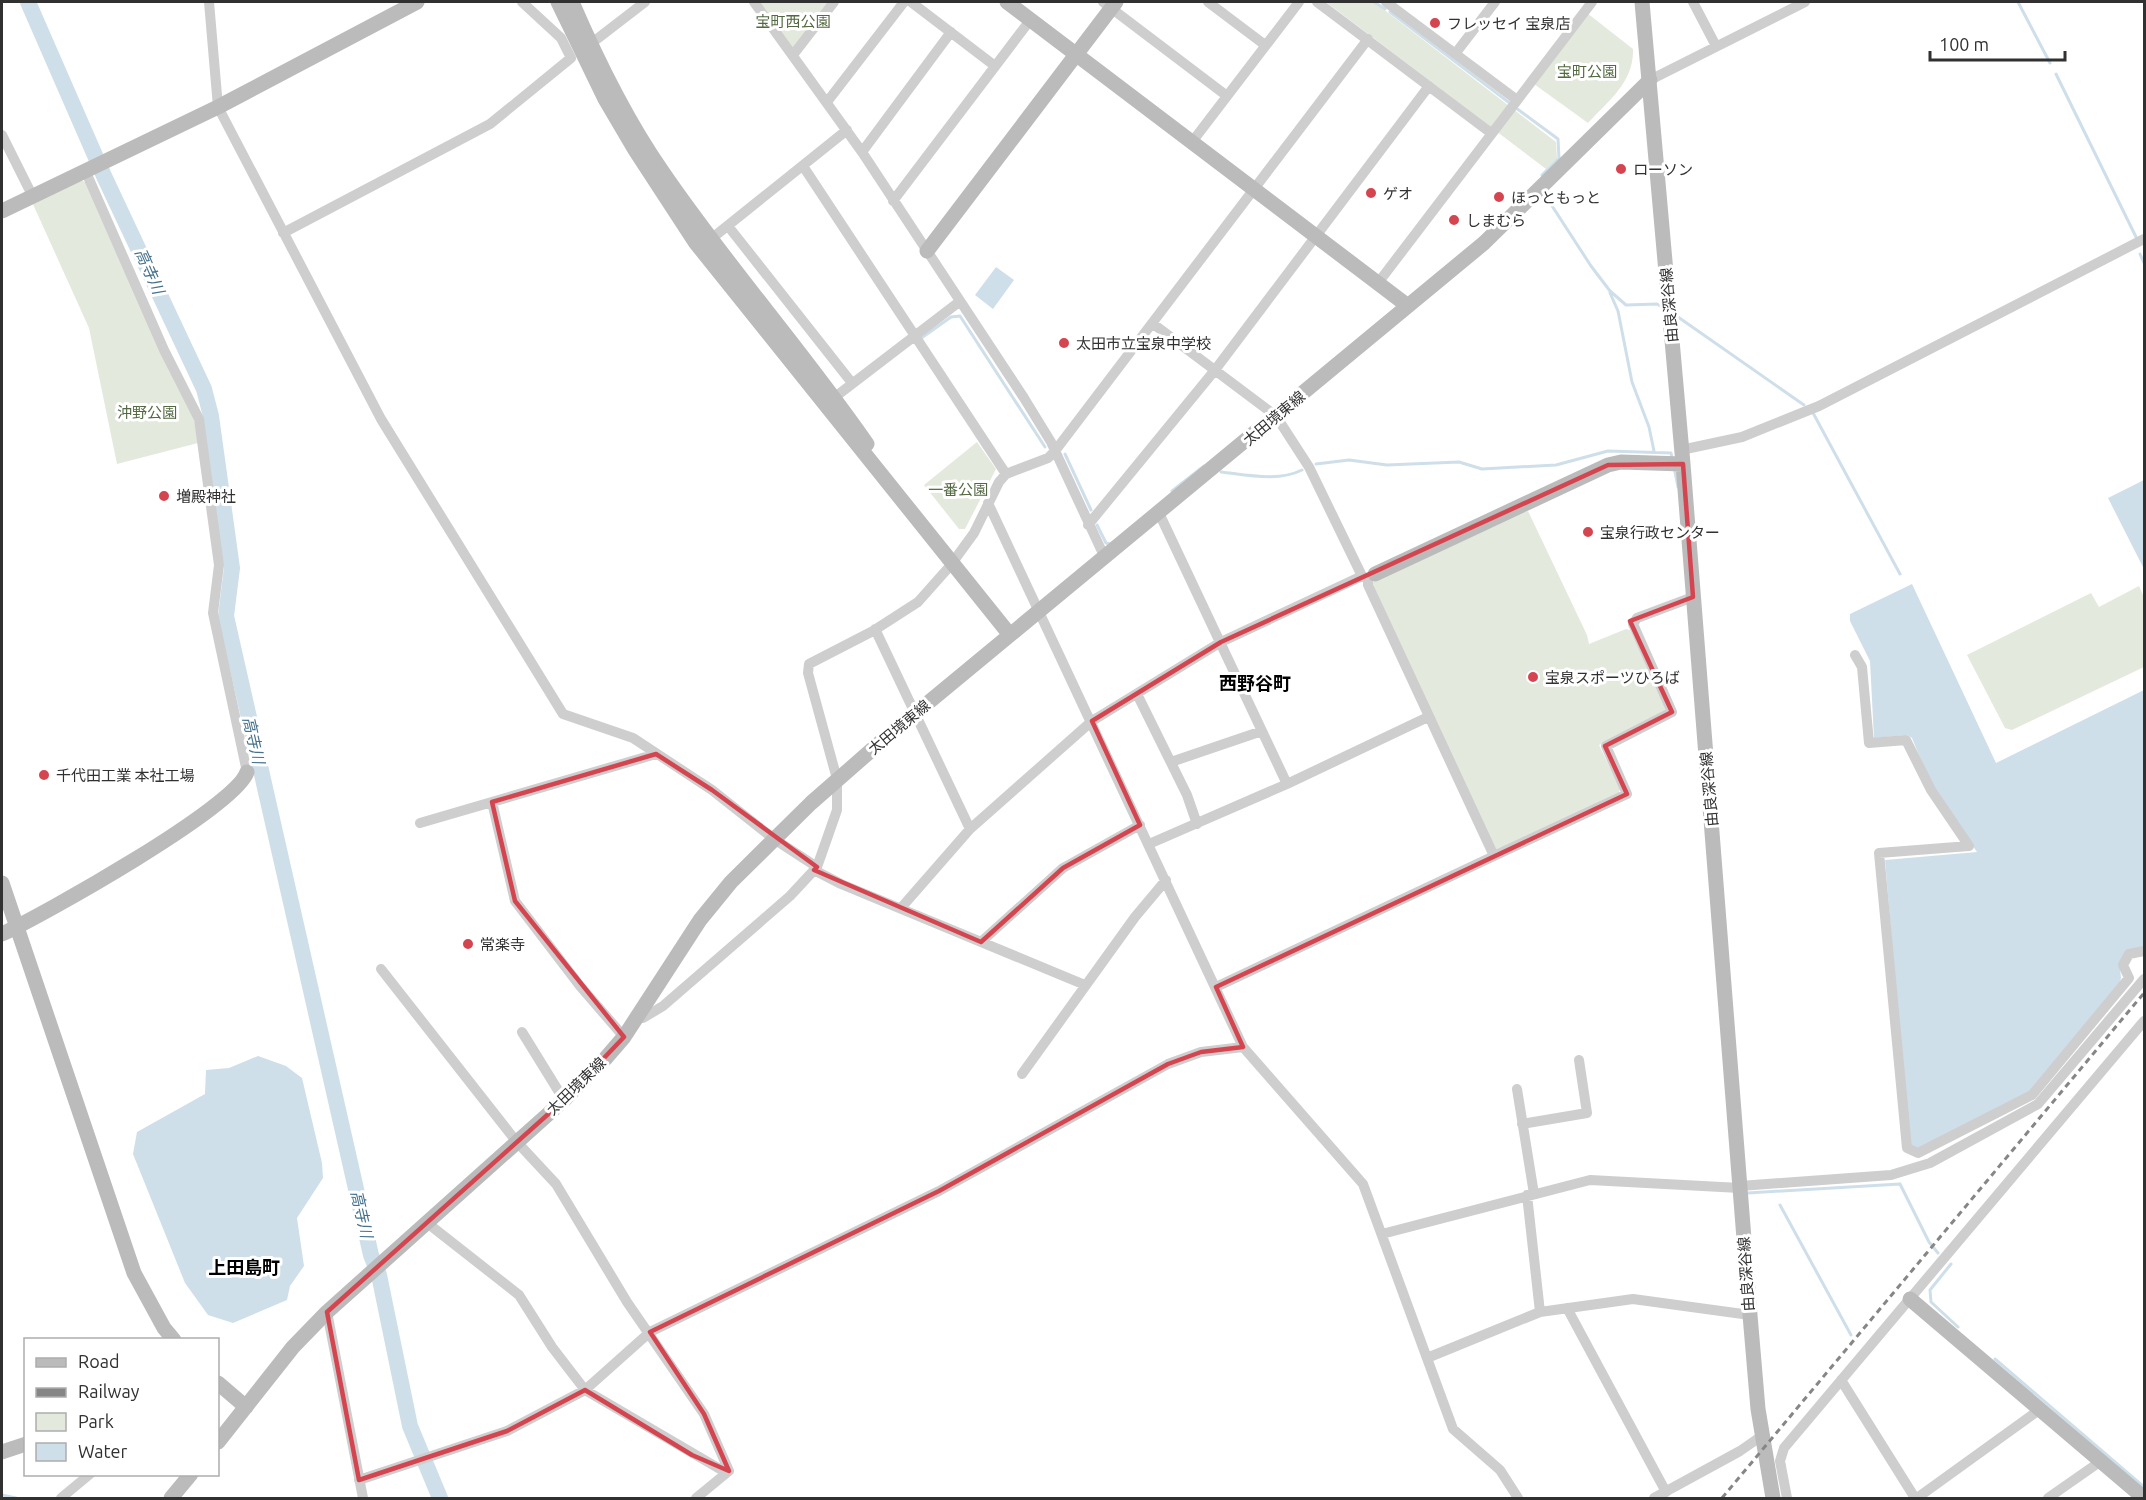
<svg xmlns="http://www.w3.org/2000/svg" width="2146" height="1500" viewBox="0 0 2146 1500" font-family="Ubuntu,'Noto Sans JP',sans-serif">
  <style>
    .green { fill: #e4e9dd }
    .water { fill: #cedfea }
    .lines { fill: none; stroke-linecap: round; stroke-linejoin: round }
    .stream { stroke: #cedfea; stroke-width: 3 }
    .river { stroke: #cedfea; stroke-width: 16 }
    .street { stroke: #cecece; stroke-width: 10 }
    .secondary { stroke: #bbb; stroke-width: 15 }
    .rail { stroke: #868686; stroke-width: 3; stroke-dasharray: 6 4.5; stroke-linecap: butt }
    .marked { fill: none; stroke: #d54550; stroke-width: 4.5; stroke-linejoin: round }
    .poi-dot { fill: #d54550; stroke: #fff; stroke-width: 2 }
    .labels { text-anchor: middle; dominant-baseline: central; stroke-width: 6; stroke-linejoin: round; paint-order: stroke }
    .park-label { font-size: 15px; fill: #546942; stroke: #fff }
    .poi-label { font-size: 15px; fill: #313131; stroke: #fff; text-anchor: start }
    .street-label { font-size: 15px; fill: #313131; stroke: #fff }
    .water-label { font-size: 16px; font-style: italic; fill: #45718c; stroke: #fff }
    .quarter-label { font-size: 18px; font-weight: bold; fill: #000; stroke: #fff }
  </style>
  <rect width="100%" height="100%" fill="#fff"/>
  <path class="green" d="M762 2H834L793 55 758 7Z
    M1326 2H1374L1556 142 1557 158 1546 169Z
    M1587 13 1633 49C1634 82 1609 100 1588 123L1534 84Z
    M79 180 86 182 194 418 198 443 117 464 89 328 32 202Z
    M977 442 996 469 965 529H959L924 485Z
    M1528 511 1587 635 1589 644 1626 629 1630 630 1667 710 1665 714 1599 745 1620 788 1619 793 1498 850 1494 849 1372 582Z
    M2139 586 2144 597V667L2012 730 2005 728 1967 655 2091 593 2099 607Z"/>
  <path class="water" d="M996 267 1014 280 993 309 975 295Z
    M2144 480V569L2108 498Z
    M1912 584 1996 763 2144 690V948L2120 968 2121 978 2118 989 2030 1093 1919 1151 1909 1146 1885 860 1977 852 1934 792 1912 738 1907 735 1874 738 1870 661 1850 621V614Z
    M258 1056 286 1066 302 1078 322 1163 323 1178 297 1218 304 1266 290 1286 287 1300 233 1323 208 1315 185 1283 133 1154 137 1132 205 1094 206 1070 229 1068Z"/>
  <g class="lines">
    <path class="stream" d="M1374 2 1385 9
      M2018 2 2050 63
      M1390 12 1511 104
      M2056 74 2137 239
      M1516 108 1558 139 1559 158 1542 175
      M1543 192 1591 266 1610 291 1626 305 1657 304 1662 307
      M2140 254 2144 263
      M1610 293 1618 311 1632 382 1649 427 1654 451
      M1678 317 1804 405
      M920 339 951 317 960 316 1045 447
      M1812 411 1900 574
      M1065 454 1091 510
      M1316 464 1349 460 1387 465 1459 462 1482 469 1556 465 1608 451 1671 453 1672 458
      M1674 467 1678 487
      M1221 472C1247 475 1278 482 1302 470
      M1172 491 1204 466
      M1097 525 1106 543 1110 544
      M1900 1184 1929 1242 1938 1253
      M1748 1193 1900 1184
      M1780 1205 1851 1335
      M1951 1264 1930 1290 1931 1302 1958 1327
      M1995 1359 2144 1487
      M2 1495 16 1498"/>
    <path class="river" d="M28 2 104 176 204 389 211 416 232 568 226 616 371 1255 379 1275 410 1426 440 1498"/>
    <path class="street" d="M209 2 218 107 381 419 563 714 633 738 712 790 774 839 817 867
      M754 2 862 152 1024 398 1051 442 1105 558
      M911 2 995 66
      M1103 2 1227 96
      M1208 2 1265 45
      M1317 2 1491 133
      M1386 2 1517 100
      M1693 2 1716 46
      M597 39 645 2
      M1455 54 1495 2
      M793 55 834 2
      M1650 80 1805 2
      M827 102 904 2
      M2 135 32 195
      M1192 142 1299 2
      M862 152 951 32
      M803 166 1006 474
      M85 170 164 350 199 419 219 565 213 613 247 772
      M893 201 1031 19
      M728 226 852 383
      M283 233 490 124 571 58 561 38 522 2
      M711 239 847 130
      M1378 283 1592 2
      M1152 323 1276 416 1309 467 1362 576
      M835 397 959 302
      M1681 450 1742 437 1819 406 2144 239
      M988 503 1243 1047 1363 1184 1453 1429 1500 1470 1518 1498
      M1159 513 1287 784
      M1088 525 1215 370 1429 86
      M1375 574 1368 579V585L1494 856 1627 794 1606 746 1672 712 1633 624 1637 618 1693 597
      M875 629 970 829
      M1855 655 1862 667 1869 743 1906 740 1931 790 1969 846 1879 853 1907 1148 1918 1153 2032 1095 2129 978 2123 965 2129 954 2144 951
      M1137 694 1187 795 1197 824
      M1171 762 1262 731
      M492 802 515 901 580 986 624 1037
      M420 823 656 754
      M1149 844 1287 784 1428 717
      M814 870 841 884 1085 985
      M901 908 970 829 1092 721 1221 642 1362 576 1368 579
      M981 942 1063 868 1140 825
      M381 969 516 1141 556 1184 627 1302 704 1414 729 1471 696 1498
      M1216 987 1494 856
      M635 1018H643L663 1006 790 896 817 867 837 810V779L808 673 809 664 873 631 918 602 950 566 974 533 999 482 1006 474 1048 458 1055 451 1368 39
      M522 1032 564 1100
      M1022 1074 1135 917 1166 880
      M1517 1089 1534 1194
      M1522 1124 1587 1113 1579 1060
      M1740 1186 1891 1175 1930 1163 2038 1104 2144 979
      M1527 1195 1540 1312
      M426 1222 519 1295 552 1347 585 1390 725 1472
      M1382 1234 1590 1180 1740 1188
      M1567 1308 1666 1492
      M327 1312 363 1498
      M1427 1358 1540 1312 1633 1299 1750 1315
      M1841 1380 1915 1498
      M359 1480 507 1431 585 1390 650 1332 939 1191 1168 1064 1201 1052 1243 1047
      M61 1498 90 1474
      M1654 1498 1740 1451 1763 1435
      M1787 1498 1780 1461 1784 1448 2144 1021
      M1917 1498 2039 1410
      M2048 1498 2101 1461"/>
    <path class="secondary" d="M558 2 605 99 635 150 695 242 1010 635
      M572 2C597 60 625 118 662 171 726 265 802 350 867 444
      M1007 2 1408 306
      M1642 2 1683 464 1750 1315 1758 1409 1773 1498
      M2 211 218 107 417 2
      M927 251 1116 2
      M1375 574 1608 465 1621 462 1683 464
      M2 883 134 1273 164 1328 174 1340
      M2 934C43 915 236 807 247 772
      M1910 1299 2144 1498
      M218 1383 246 1407
      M218 1442 293 1347 327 1312 564 1100 605 1059 624 1037 700 920 731 882 811 803 883 740 1484 243 1650 80
      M2 1452 26 1444
      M171 1498 191 1474"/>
    <path class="rail" d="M1722 1498 2144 993"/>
  </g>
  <path class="marked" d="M1683 464 1693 597 1630 621 1672 712 1605 746 1627 794 1216 987 1243 1047 1201 1052 1168 1064 939 1191 650 1332 704 1414 729 1471 692 1455 585 1390 507 1431 359 1480 327 1312 564 1100 624 1037 515 901 492 802 656 754 712 790 817 867 814 870 981 942 1063 868 1140 825 1092 721 1221 642 1608 465Z"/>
  <g class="poi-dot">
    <circle cx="1435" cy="23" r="6"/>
    <circle cx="1621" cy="169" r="6"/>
    <circle cx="1371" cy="193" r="6"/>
    <circle cx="1499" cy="197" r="6"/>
    <circle cx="1454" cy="220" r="6"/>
    <circle cx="1064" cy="343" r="6"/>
    <circle cx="164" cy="496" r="6"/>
    <circle cx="1588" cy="532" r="6"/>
    <circle cx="1533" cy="677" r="6"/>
    <circle cx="44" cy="775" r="6"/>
    <circle cx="468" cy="944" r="6"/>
  </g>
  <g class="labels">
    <g class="park-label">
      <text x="793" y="21">宝町西公園</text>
      <text x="1587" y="71">宝町公園</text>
      <text x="147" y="412">沖野公園</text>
      <text x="958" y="489">一番公園</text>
    </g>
    <g class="poi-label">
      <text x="1447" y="23">フレッセイ 宝泉店</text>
      <text x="1633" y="169">ローソン</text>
      <text x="1383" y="193">ゲオ</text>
      <text x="1511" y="197">ほっともっと</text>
      <text x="1466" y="220">しまむら</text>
      <text x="1076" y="343">太田市立宝泉中学校</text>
      <text x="176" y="496">増殿神社</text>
      <text x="1600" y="532">宝泉行政センター</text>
      <text x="1545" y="677">宝泉スポーツひろば</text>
      <text x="56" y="775">千代田工業 本社工場</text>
      <text x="480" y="944">常楽寺</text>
    </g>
    <g class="street-label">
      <text transform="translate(1669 305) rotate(-95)">由良深谷線</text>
      <text transform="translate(1274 418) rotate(-40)">太田境東線</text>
      <text transform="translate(899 727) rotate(-40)">太田境東線</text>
      <text transform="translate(1709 789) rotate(-95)">由良深谷線</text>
      <text transform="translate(576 1086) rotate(-44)">太田境東線</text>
      <text transform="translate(1746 1274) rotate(-94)">由良深谷線</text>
    </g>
    <g class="water-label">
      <text transform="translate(150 271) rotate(66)">高寺川</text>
      <text transform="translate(254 740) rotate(77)">高寺川</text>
      <text transform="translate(362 1214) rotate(77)">高寺川</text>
    </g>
    <g class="quarter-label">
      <text x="1255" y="683">西野谷町</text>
      <text x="244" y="1267">上田島町</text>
    </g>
  </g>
  <rect width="2146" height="1500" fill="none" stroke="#313131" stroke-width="6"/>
  <rect x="24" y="1338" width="195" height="138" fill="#ffffff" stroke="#adadad" stroke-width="1.5"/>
  <rect x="36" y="1358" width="30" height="9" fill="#bbbbbb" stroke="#adadad" stroke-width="1.5"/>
  <text x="78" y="1368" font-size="18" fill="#313131">Road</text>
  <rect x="36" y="1388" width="30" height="9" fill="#868686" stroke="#adadad" stroke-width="1.5"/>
  <text x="78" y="1398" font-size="18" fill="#313131">Railway</text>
  <rect x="36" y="1413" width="30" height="18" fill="#e4e9dd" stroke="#adadad" stroke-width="1.5"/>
  <text x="78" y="1428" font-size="18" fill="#313131">Park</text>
  <rect x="36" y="1443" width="30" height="18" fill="#cedfea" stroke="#adadad" stroke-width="1.5"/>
  <text x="78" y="1458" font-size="18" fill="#313131">Water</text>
  <path d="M1930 51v9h135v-9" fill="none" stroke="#313131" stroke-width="3"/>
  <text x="1939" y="51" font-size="18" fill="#313131" stroke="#ffffff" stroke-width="4.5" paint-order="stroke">100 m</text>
</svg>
